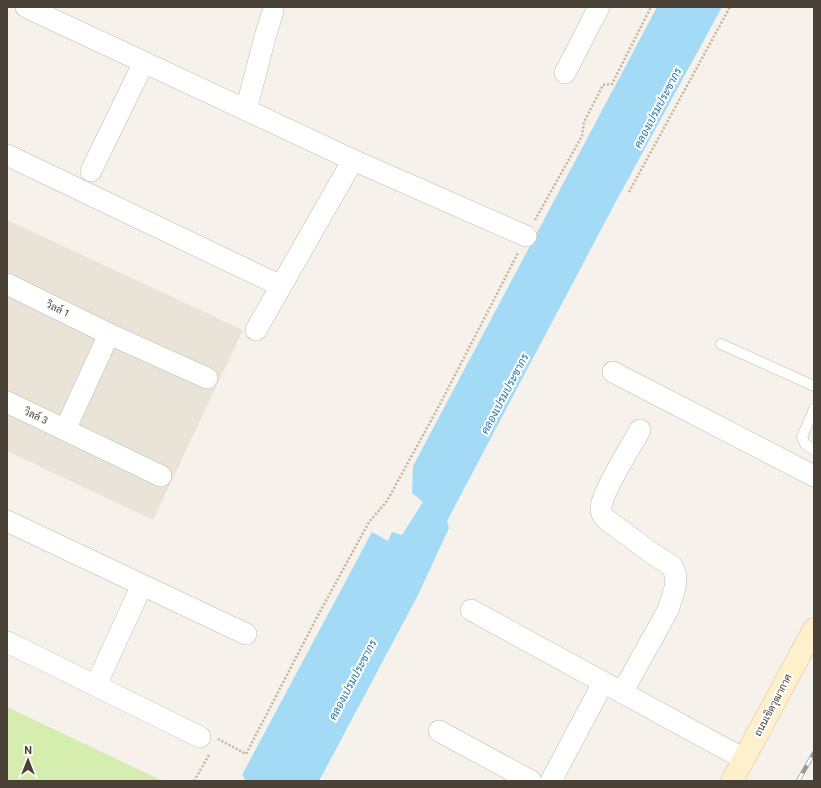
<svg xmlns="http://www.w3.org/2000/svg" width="821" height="788" viewBox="0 0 821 788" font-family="Roboto,Sarabun,sans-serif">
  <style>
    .residential { fill: #eae3d8 }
    .green { fill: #d6edb0 }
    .water { fill: #a3daf6 }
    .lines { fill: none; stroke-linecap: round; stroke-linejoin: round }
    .service-casing { stroke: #c2b9ab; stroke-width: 11 }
    .minor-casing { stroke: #c2b9ab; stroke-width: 22 }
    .secondary-casing { stroke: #d9c397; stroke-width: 23 }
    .path { stroke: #c5b49c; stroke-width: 2.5; stroke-dasharray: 2 2; stroke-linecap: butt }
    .service { stroke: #fff; stroke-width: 10 }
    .minor { stroke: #fff; stroke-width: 21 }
    .secondary { stroke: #ffefcb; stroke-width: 22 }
    .rail-casing { stroke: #999; stroke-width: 4.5 }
    .rail { stroke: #fff; stroke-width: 3; stroke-dasharray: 9; stroke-linecap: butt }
    .labels { text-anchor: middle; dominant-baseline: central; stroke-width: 4; stroke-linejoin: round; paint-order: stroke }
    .street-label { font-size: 10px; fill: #4b4237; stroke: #fff }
    .water-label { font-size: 11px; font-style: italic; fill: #2478a6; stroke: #fff }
  </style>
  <rect width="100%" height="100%" fill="#f6f1ea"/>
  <path class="residential" d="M7 220 243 330 153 520 7 451Z"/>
  <path class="green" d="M7 707 163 781H7Z"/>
  <path class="water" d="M657 7H722L614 205 447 521 449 528 418 595 319 781H246L242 775 372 532 388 541 392 532 402 535 423 502 412 493 413 466Z"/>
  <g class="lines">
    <g class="service-casing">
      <path id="service" d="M721 344 814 386
        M814 409 802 437 805 444 814 450"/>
    </g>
    <g class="minor-casing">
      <path id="minor" d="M26 7 353 160 526 236
        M565 73 599 7
        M246 110 266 33 273 12
        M7 155 281 286
        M91 171 144 62
        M7 284 109 334 207 378
        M256 330 353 160
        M613 372 814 476
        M7 402 161 476
        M65 430 109 334
        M7 521 246 634
        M471 610 744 759
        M7 642 200 737
        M96 685 142 585
        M622 693 668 610 675 588 676 576 672 566 653 554 607 520C604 517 601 514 601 509 600 495 632 445 640 430
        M439 731 531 781
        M551 781 603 683"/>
    </g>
    <g class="secondary-casing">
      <path id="secondary" d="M732 781 814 629"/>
    </g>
    <path class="path" d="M629 192 730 7
      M535 220 582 136 584 122 603 85 612 84 651 7
      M218 739 246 754 316 619 369 522 387 501 440 404 518 253
      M194 781 209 755"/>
    <use href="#service" class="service"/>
    <use href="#minor" class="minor"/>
    <use href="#secondary" class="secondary"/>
    <g class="rail-casing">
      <path id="rail" d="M798 781 814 753"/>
    </g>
    <use href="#rail" class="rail"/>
  </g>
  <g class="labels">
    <g class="street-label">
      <text transform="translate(58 309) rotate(26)">วิลล์ 1</text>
      <text transform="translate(36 416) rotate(25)">วิลล์ 3</text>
      <text transform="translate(773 705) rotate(-62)">ถนนเชิดวุฒากาศ</text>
    </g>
    <g class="water-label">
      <text transform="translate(658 108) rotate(-62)">คลองเปรมประชากร</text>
      <text transform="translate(505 394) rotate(-62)">คลองเปรมประชากร</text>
      <text transform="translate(353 680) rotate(-62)">คลองเปรมประชากร</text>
    </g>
  </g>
  <rect width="821" height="788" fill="none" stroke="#4b4237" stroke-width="16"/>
  <g transform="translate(28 760)" stroke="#ffffff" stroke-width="3" paint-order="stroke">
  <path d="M0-3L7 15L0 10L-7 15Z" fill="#4b4237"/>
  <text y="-6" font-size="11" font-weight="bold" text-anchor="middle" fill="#4b4237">N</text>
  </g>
</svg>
